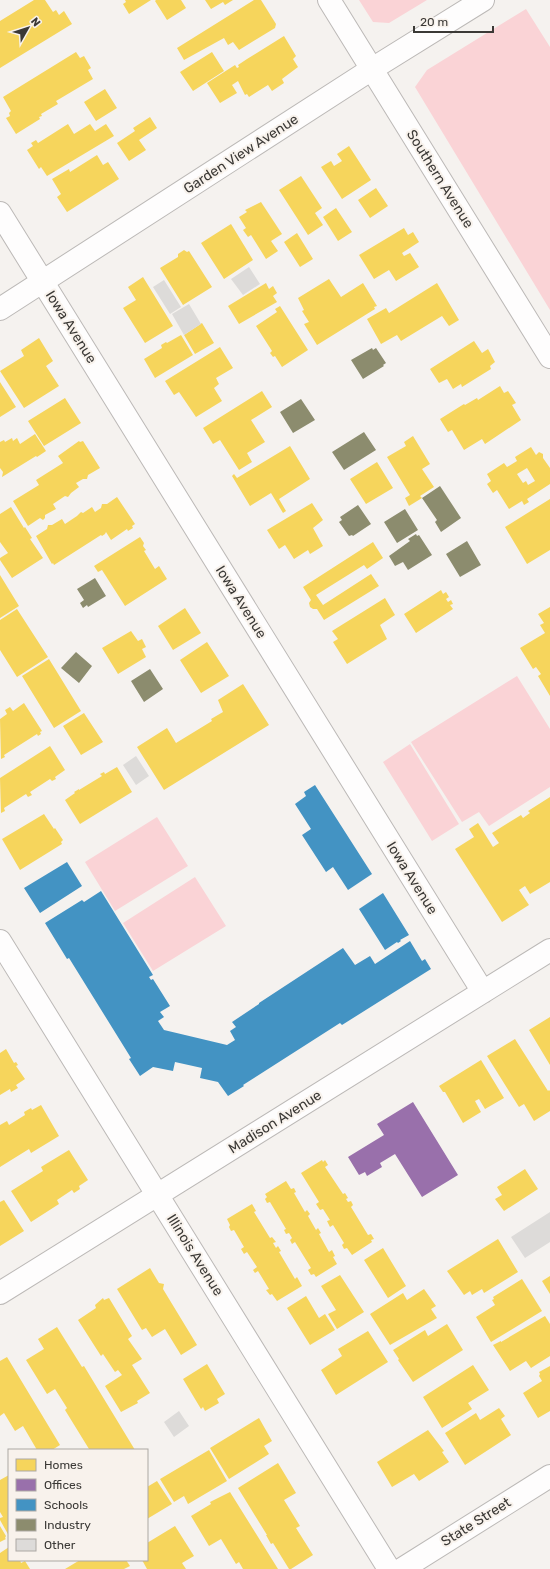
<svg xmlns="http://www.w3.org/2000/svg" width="550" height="1569" viewBox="0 0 550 1569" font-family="Rubik,sans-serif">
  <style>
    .green { fill: #fad3d6 }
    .homes { fill: #f6d55c; fill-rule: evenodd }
    .offices { fill: #9970ab }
    .schools { fill: #4393c3 }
    .industry { fill: #8c8c6e }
    .building { fill: #dddbd9 }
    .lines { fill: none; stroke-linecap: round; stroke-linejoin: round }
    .minor-casing { stroke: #bcb9b7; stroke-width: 24 }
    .tertiary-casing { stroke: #bcb9b7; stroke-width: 24 }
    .secondary-casing { stroke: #bcb9b7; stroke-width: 24 }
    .minor { stroke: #fefdfd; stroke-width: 22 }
    .tertiary { stroke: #fefdfd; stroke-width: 22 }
    .secondary { stroke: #fefdfd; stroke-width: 22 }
    .labels { text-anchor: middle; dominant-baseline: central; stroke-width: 4; stroke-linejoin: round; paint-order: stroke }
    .street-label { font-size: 14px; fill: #3b3936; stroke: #f8f2ec }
  </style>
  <rect width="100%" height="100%" fill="#f5f2ef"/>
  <path class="green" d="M359 0H427L389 23 373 22Z
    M526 9 550 47V310L415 87 427 70Z
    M517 676 550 729V787L489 826 479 812 462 822 411 742Z
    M410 744 459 824 432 841 383 762Z
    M157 817 188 866 115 911 85 862Z
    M195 877 226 926 153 971 123 923Z"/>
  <path class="homes" d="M34 0H45L53 12 56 10 59 15 64 11 72 24 0 68V21Z
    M125 0H151L129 14 123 4 126 2Z
    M156 0H181L186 8 167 20 155 1Z
    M205 0H233L225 5 223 2 211 9Z
    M254 0H261L276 24 275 28 239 50 233 42 228 45 224 38 184 60 177 48Z
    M284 36 296 56 293 59 298 67 282 79 284 83 272 91 268 85 249 97 247 94 245 95 238 81 232 85 237 93 220 103 207 83 235 65 237 68 239 67 238 65 247 59Z
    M76 52 80 58 84 56 91 68 88 70 93 79 56 101 58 104 41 114 42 116 39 117 40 119 16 134 6 118 10 116 9 113 11 111 3 97Z
    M212 52 224 71 193 91 180 72Z
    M105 89 117 108 96 121 84 102Z
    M150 117 157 128 139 140 146 150 129 161 117 143 135 131 133 128Z
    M68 124 74 134 90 124 95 131 106 124 114 136 47 176 41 167 39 169 27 150 33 146 31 143 36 140 38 143Z
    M349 146 371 180 342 199 321 167 331 161 334 166 342 161 337 154Z
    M97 155 103 165 108 162 119 179 67 212 57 197 61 194 52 179 69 169 70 172Z
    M301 176 322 208 315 213 323 225 308 235 279 190Z
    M376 188 388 206 370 218 358 200Z
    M261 202 282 234 271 241 278 251 266 259 251 235 248 237 243 230 246 228 239 217 247 212 245 210Z
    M336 208 352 232 338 241 323 217Z
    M231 224 253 260 224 279 201 243Z
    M404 228 408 235 413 232 419 242 402 253 404 256 410 253 419 267 396 281 389 270 374 279 359 255Z
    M297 233 313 259 300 267 284 242Z
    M184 250 187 252 189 251 212 287 183 305 160 268 178 257V254Z
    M143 277 173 326 145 343 123 308 136 300 128 287Z
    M329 279 341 297 363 283 377 306 374 307 375 309 317 345 304 324 309 322 302 311 304 310 298 298Z
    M266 283 269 289 273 286 277 293 273 296 277 302 239 324 228 306Z
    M437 283 459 320 449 326 442 316 401 341 397 335 381 344 367 319 386 308 389 313Z
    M280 306 308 350 282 367 275 356 273 357 270 353 272 351 256 326 277 312 275 309Z
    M202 323 214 343 195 354 184 335Z
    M181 335 193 355 155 378 144 359 162 348 161 345 166 342 167 343Z
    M39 338 53 361 46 366 59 386 24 408 0 371 24 356 21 350Z
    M474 341 482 353 488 349 495 362 490 366 491 369 462 387 461 384 453 389 447 379 439 383 430 369Z
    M220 347 233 368 216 378 219 384 214 388 222 401 196 417 179 392 174 395 165 381Z
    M0 382 16 407 0 417Z
    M500 386 504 393 508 391 516 403 512 405 521 420 485 444 482 439 464 450 452 430 448 432 440 419 464 404 465 405 477 398 478 400Z
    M262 391 272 407 251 420 265 442 247 453 252 462 239 470 220 440 213 444 203 428Z
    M65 398 81 423 44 446 28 421Z
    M35 434 46 451 37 457 36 456 2 477 3 472 0 468V442L4 440 5 442 12 438 13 441 17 438 20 444Z
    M413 436 430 464 422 469 434 487 420 496 422 498 409 506 405 498 410 495 387 457 406 446 404 442Z
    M79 441 80 442 83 441 100 468 88 475 87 479H83L76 483 79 487 71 493 68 497 65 496 53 504 56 509 45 515V518L43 520 40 518 28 526 13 501 39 485 36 480 63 463 58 456Z
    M290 446 310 479 279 499 286 511 283 513 271 493 250 506 232 476 234 474 237 478Z
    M531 447 536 455 539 452 543 454V458L550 468V484L527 499 529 502 524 505 522 501 509 509 497 490 493 493 487 484 491 481 487 474 504 463 507 467 517 461 515 457ZM527 468 535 481 528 485 526 481 523 483 517 474Z
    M377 462 393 488 366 504 350 479Z
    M117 497 135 524 132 526 133 528 128 531 127 529 111 540 106 532 105 534 102 536 101 535 54 565 53 563 52 564 36 536 47 529 48 525H52L62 519 65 524 77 516 81 512 83 513 92 507 95 512 101 508 102 504H107Z
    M550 499V550L527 564 505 527Z
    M312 503 323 520 313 528 323 546 310 554 308 550 294 559 285 545 279 549 267 530Z
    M11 507 24 528 25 527 32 538 30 539 43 558 12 578 0 560V558L8 553 0 542V514Z
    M140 537 144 543 143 546 146 550 144 551 155 569 159 566 167 579 125 606 102 570 98 572 94 566Z
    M373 542 383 558 367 569 364 565 316 595 323 605 371 574 379 586 324 620 317 609H313L310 607 309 603 311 600 303 587Z
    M0 575 19 606 0 618Z
    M441 590 443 594 446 592 449 597 446 599 448 602 451 600 453 604 450 605 453 609 416 633 404 614Z
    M385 598 395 615 380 625 387 639 347 664 333 642 338 639 332 631Z
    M550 607V696L538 676 541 674 536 667 533 669 520 648 545 633 540 625 544 623 538 614Z
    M185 608 201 633 173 650 158 626Z
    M17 609 48 657 17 677 0 650V620Z
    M131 631 138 641 142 639 146 647 142 649 146 657 118 674 102 648Z
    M207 642 229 676 201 693 180 660Z
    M49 659 81 711 54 728 22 676Z
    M243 684 269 725 164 790 137 747 167 728 176 743 212 721 211 719 223 712 218 700Z
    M24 703 42 731 40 732 41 734 38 736 37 734 4 755 5 757 1 759 0 719 7 714 5 710 10 707 13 711Z
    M84 713 103 742 81 755 63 726Z
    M50 746 65 770 55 777 56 779 52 781 50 779 30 792 32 795 28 797 26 794 4 808 5 811 1 813 0 778Z
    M117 767 132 792 80 824 65 800 75 793 74 792 79 789V790L102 776 100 774 104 772 105 774Z
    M550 797V882L530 894 525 886 519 890 529 905 502 922 455 849 474 837 469 829 478 823 493 847 499 843 492 833 521 815 523 818 530 813 528 811Z
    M44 814 54 829 55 828 63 840 61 842 62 844 20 870 2 839Z
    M550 1017V1065L529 1030Z
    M515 1039 548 1091 549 1090 550 1091V1111L534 1121 524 1104 519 1107 487 1056Z
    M6 1049 14 1063 16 1062 18 1065 16 1066 25 1079 16 1085 18 1088 11 1092 10 1089 0 1095V1053Z
    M481 1060 504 1098 485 1109 479 1099 475 1101 481 1112 463 1123 445 1092H443L439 1086Z
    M41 1105 59 1136 31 1153 29 1149 0 1167V1125L7 1121 9 1125 25 1115 24 1112 31 1108 32 1110Z
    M69 1150 88 1180 79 1186 80 1189 74 1193 72 1190 57 1200 59 1204 31 1222 11 1191 43 1171 41 1167Z
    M322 1160 323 1162 325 1160 328 1165 325 1167 343 1194 345 1193 348 1198 346 1199 348 1202 351 1201 353 1205 351 1207 368 1235 371 1234 374 1239 371 1240 372 1242 352 1255 347 1248 344 1249 342 1245 344 1243 333 1225 330 1227 327 1221 330 1220 323 1209 320 1210 316 1204 319 1202 301 1173Z
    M525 1169 538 1189 504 1211 495 1199 502 1195 497 1187Z
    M286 1181 291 1189 294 1188 296 1192 294 1193 305 1212 307 1210 310 1214 308 1216 316 1230 318 1228 321 1233 319 1234 329 1252 332 1250 335 1256 333 1257 337 1264 316 1277 314 1274 311 1275 308 1270 311 1268 295 1242 292 1244 290 1240 292 1238 289 1233 286 1234 284 1230 286 1229 270 1202 267 1203 265 1199 267 1197 265 1194Z
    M4 1200 24 1231 0 1246V1202Z
    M252 1204 256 1211 254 1212 270 1238 272 1237 276 1242 273 1243 276 1248 278 1246 281 1251 279 1252 295 1279 297 1277 302 1286 277 1301 272 1294 270 1295 266 1290 269 1289 258 1271 255 1273 253 1270 257 1267 247 1252 244 1254 241 1249 244 1247 234 1230 231 1231 229 1227 230 1225 227 1219Z
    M498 1239 518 1272 484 1293 482 1289 472 1295 470 1291 464 1295 447 1271Z
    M383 1248 406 1286 388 1298 364 1260Z
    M150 1268 159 1283 164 1284 163 1289 197 1345 181 1355 165 1329 152 1337 146 1328 142 1330 117 1289Z
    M340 1275 364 1312 337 1329 328 1314 336 1310 321 1286Z
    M550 1276V1294L542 1281Z
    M522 1279 542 1311 491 1342 476 1317 495 1305 492 1300 494 1299 493 1297Z
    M424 1289 436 1306 431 1309 437 1318 390 1345 370 1314 403 1293 407 1300Z
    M306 1296 319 1318 325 1314 335 1330 310 1345 287 1308Z
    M103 1298 104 1300 109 1298 132 1336 128 1339 142 1359 132 1365 150 1393 137 1401 138 1403 121 1412 105 1386 122 1375 118 1370 115 1372 103 1354 101 1356 78 1320 96 1308 95 1305Z
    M545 1316 550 1324V1356L531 1368 526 1361 510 1371 493 1345 501 1341V1342Z
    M447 1324 463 1350 413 1382 398 1360 399 1359 393 1350 425 1330 428 1336Z
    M57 1327 82 1367 84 1366 135 1450 89 1449 65 1410 67 1408 55 1389 47 1394 26 1360 44 1349 38 1339Z
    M368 1331 388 1362 336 1395 321 1370 342 1356 338 1349Z
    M7 1357 60 1445 52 1450H37L23 1426 15 1431 4 1413 0 1416V1361Z
    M207 1364 225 1394 217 1399 219 1403 205 1411 203 1407 201 1409 183 1379Z
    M473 1365 489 1390 468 1403 472 1409 442 1428 423 1397Z
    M550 1366V1411L538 1418 523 1393 542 1381 539 1376 540 1374 539 1372Z
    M499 1408 505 1416 501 1419 511 1435 465 1465 445 1433 476 1413 480 1420Z
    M259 1418 272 1441 264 1446 269 1454 229 1479 210 1448Z
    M428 1430 444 1451 442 1452 449 1462 419 1481 414 1474 392 1487 377 1462Z
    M209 1450 227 1481 188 1504 184 1496 174 1502 160 1479Z
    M278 1463 296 1493 284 1500 300 1526 296 1528 313 1555 291 1569H289L273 1543 271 1544 266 1535H267L238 1488Z
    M9 1475V1536L0 1520V1518L3 1517 0 1512V1480Z
    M157 1481 172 1504 147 1519V1487Z
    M230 1492 278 1569H243L239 1562 236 1564 221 1539 209 1546 191 1516 211 1504 210 1502Z
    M0 1526 6 1536 5 1538 6 1539 0 1542Z
    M175 1526 194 1556 182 1563 186 1569H147L142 1560H147V1543Z
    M9 1547V1560H20L21 1563 25 1561 30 1569H0V1553Z
    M80 1560H126L130 1566 124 1569H65Z"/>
  <path class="offices" d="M413 1102 458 1175 422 1197 395 1154 380 1163 382 1167 367 1176 365 1172 359 1175 348 1157 384 1135 377 1124Z"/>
  <path class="schools" d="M315 785 372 874 348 890 333 867 326 872 302 835 311 829 295 804 306 796 304 792Z
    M67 862 82 886 40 913 24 888Z
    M101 891 153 975 149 977 151 980 153 979 170 1006 160 1012 164 1017 158 1021 164 1030 227 1045 235 1040 230 1031 236 1027 232 1022 259 1004V1003L343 948 355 965 370 956 375 964 410 941 422 961 425 959 431 969 342 1025 340 1023 243 1085 244 1086 228 1096 218 1082 200 1078 202 1068 175 1062 173 1071 153 1067 140 1076 129 1059 131 1058 69 958 67 959 45 923 82 900 84 902Z
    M383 893 409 935 400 940 401 941 398 943 397 942 385 950 359 909Z"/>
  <path class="industry" d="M372 348 373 350 376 348 386 363 383 365 384 366 363 379 351 360Z
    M301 399 315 420 293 433 280 412Z
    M364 432 376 450 344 470 332 452Z
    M440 486 461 518 441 532 435 522 437 520 422 498Z
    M358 505 371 524 353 536 352 535 349 536 339 522 342 520 340 517Z
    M405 509 418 530 397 543 384 522Z
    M416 534 417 536 419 535 432 555 408 570 403 562 395 566 389 556 410 541 408 539Z
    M467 541 481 565 460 577 446 554Z
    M95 578 106 596 88 607 87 605 83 608 80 603 84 600 77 589Z
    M76 652 92 666 79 683 61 668Z
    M150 669 163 689 144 702 131 681Z"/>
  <path class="building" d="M249 267 260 284 243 295 231 279Z
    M164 280 181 307 170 314 153 287Z
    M189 304 201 324 184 335 172 314Z
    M136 756 149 776 136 785 123 765Z
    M550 1212V1242L525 1258 511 1237Z
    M179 1411 189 1426 174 1437 164 1422Z"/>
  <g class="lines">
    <g class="minor-casing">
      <path id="minor" d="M0 213 483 992
        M0 309 372 69 483 0
        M0 941 389 1569
        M0 1293 550 950"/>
    </g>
    <g class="tertiary-casing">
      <path id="tertiary" d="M329 0 550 357"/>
    </g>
    <g class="secondary-casing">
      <path id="secondary" d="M402 1569 550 1476"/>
    </g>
    <use href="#minor" class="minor"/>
    <use href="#tertiary" class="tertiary"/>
    <use href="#secondary" class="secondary"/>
  </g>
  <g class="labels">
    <g class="street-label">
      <text transform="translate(241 154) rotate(-33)">Garden View Avenue</text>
      <text transform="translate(440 179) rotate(58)">Southern Avenue</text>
      <text transform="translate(71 327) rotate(58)">Iowa Avenue</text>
      <text transform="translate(241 602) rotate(58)">Iowa Avenue</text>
      <text transform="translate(412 878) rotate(58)">Iowa Avenue</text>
      <text transform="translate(275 1122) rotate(-32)">Madison Avenue</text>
      <text transform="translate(195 1255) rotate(58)">Illinois Avenue</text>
      <text transform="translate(476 1522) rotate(-32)">State Street</text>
    </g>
  </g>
  <rect x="8" y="1449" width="140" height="112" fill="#f8f2ec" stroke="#aca8a3"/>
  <rect x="16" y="1459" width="20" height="12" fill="#f6d55c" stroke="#aca8a3"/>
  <text x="44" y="1469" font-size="12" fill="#3b3936">Homes</text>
  <rect x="16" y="1479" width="20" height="12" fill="#9970ab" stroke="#aca8a3"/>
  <text x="44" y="1489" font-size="12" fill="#3b3936">Offices</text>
  <rect x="16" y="1499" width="20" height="12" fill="#4393c3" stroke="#aca8a3"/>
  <text x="44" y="1509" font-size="12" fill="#3b3936">Schools</text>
  <rect x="16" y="1519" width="20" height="12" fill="#8c8c6e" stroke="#aca8a3"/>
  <text x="44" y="1529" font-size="12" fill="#3b3936">Industry</text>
  <rect x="16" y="1539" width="20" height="12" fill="#dddbd9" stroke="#aca8a3"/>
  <text x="44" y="1549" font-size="12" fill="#3b3936">Other</text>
  <g transform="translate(28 28) rotate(51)" stroke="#f8f2ec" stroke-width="3" paint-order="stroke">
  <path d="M0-3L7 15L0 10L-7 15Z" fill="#3b3936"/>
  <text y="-6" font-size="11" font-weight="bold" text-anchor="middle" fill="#3b3936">N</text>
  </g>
  <path d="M414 26v6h79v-6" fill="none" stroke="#3b3936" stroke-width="2"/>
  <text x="420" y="26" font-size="12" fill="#3b3936" stroke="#f8f2ec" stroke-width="3" paint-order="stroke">20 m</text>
</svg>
